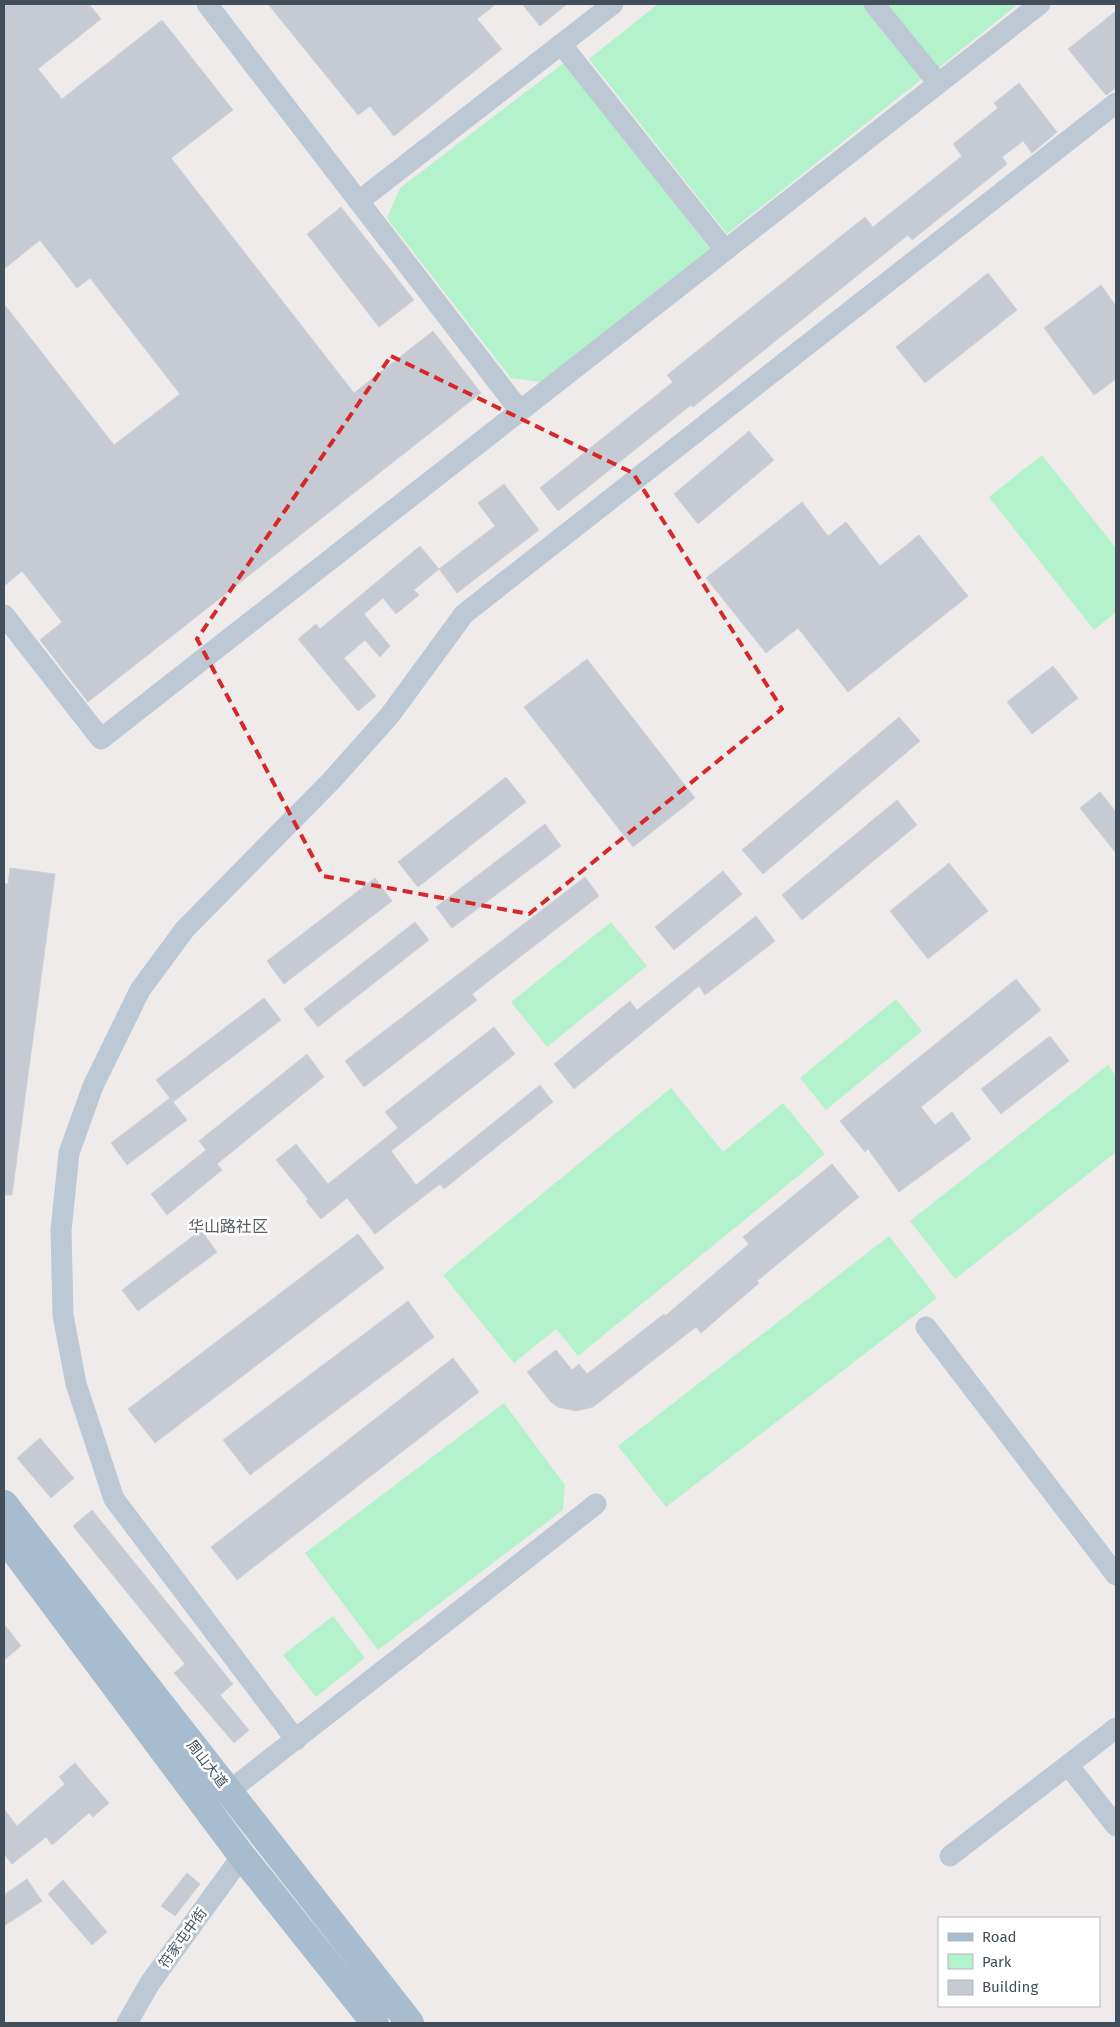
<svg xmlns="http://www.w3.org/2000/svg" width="1120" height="2027" viewBox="0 0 1120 2027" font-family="'Fira Sans','Noto Sans SC',sans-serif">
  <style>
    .green { fill: #b3f2ca }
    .building { fill: #c6cad2; stroke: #ced1d8 }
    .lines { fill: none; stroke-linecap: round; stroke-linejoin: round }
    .minor { stroke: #bcc8d3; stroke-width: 21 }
    .major { stroke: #a7bcce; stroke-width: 28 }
    .marked { fill: none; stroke: #d62828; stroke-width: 4; stroke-dasharray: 10 6; stroke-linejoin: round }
    .labels { text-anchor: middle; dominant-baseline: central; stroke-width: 5; stroke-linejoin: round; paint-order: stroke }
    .street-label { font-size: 14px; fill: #424f5a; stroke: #fff }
    .quarter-label { font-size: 16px; fill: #575c61; stroke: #fff }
  </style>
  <rect width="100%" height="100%" fill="#efebeb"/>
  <path class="green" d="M658 4H864L923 78 727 234 589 59Z
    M882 4H1018L936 70Z
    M565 62 711 250 541 382 511 378 387 218 400 188Z
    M1042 455 1116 548V612L1094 630 989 497Z
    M611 922 647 966 547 1047 511 1002Z
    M896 999 922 1031 826 1110 800 1078Z
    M1108 1065 1116 1076V1152L955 1279 910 1221Z
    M671 1088 723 1152 783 1103 825 1154 578 1356 556 1329 514 1363 443 1275Z
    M889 1236 937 1298 666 1507 618 1446Z
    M504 1403 565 1485 563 1510 378 1650 305 1553Z
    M333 1616 365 1658 316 1697 283 1655Z"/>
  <path class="building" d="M4 4H89L101 19 38 69 62 99 162 20 233 110 171 158 354 393 433 331 481 393 88 702 40 640 62 622 22 571 4 586V304L114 445 180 394 90 278 77 288 40 240 4 269Z
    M268 4H496L477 19 502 49 394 136 370 106 358 115Z
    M522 4H567L540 26Z
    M1116 11V88L1106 95 1068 49Z
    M1019 83 1057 132 1032 153 1023 141 1002 157 1007 164 912 240 908 235 693 407 691 405 558 511 540 488 673 382 667 375 865 217 873 227 962 156 953 144 998 108 994 103Z
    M341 207 414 300 379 327 307 234Z
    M988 273 1017 310 925 383 896 347Z
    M1101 285 1116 306V379L1094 395 1044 328Z
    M749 431 774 460 698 524 674 494Z
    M504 484 539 530 457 593 439 569 495 526 478 503Z
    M802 502 828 536 846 522 880 566 919 535 968 596 848 692 798 628 766 653 706 578Z
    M420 546 439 569 414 590 419 595 396 614 383 598 364 614 390 646 380 657 365 640 344 658 376 696 358 711 298 639 316 624 320 629Z
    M587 659 695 798 633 847 524 707Z
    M1053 666 1078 698 1032 734 1007 702Z
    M899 717 920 741 763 874 742 850Z
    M506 777 526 802 418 887 398 862Z
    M1100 792 1116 812V853L1080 808Z
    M897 800 917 825 802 920 782 895Z
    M545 824 561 846 452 928 436 907Z
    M949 863 988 911 928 959 890 911Z
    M10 868 55 874 12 1195H4V883L8 884Z
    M723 871 742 894 674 950 655 927Z
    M585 877 599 896 472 994 477 1000 364 1087 345 1061Z
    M375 878 392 901 284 984 267 961Z
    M756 916 775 941 705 995 699 986 574 1089 554 1064 630 1001 637 1010Z
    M415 922 429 940 318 1027 304 1009Z
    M1016 979 1041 1010 921 1107 935 1125 952 1112 971 1139 899 1192 868 1149 865 1152 840 1121Z
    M264 998 281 1020 173 1102 156 1080Z
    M494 1027 515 1054 391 1151 416 1185 540 1085 553 1102 444 1189 440 1184 375 1234 347 1198 321 1219 306 1201 308 1199 276 1160 296 1144 328 1184 398 1128 385 1112Z
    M1050 1036 1069 1061 1001 1114 981 1089Z
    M307 1054 324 1077 217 1164 222 1170 167 1215 151 1194 206 1150 199 1141Z
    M170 1098 187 1120 127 1165 111 1143Z
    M832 1164 859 1197 757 1281 759 1283 701 1333 696 1327 593 1407 576 1411 558 1407 551 1402 527 1372 556 1350 572 1370 579 1364 587 1374 664 1314 665 1316 749 1244 743 1237Z
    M201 1230 217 1252 138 1311 122 1290Z
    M358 1234 384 1268 155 1443 128 1409Z
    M408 1301 434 1337 250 1475 223 1440Z
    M453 1358 479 1392 237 1580 211 1547Z
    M40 1438 74 1478 51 1498 17 1458Z
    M92 1510 233 1684 220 1695 249 1730 234 1743 174 1673 185 1664 73 1526Z
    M4 1624 21 1646 4 1660Z
    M75 1763 109 1803 93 1817 89 1813 52 1845 46 1837 12 1864 4 1854V1809L17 1826 65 1784 59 1777Z
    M187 1873 200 1884 175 1916 161 1906Z
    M27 1879 42 1901 4 1926V1895Z
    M63 1880 107 1932 92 1945 48 1894Z"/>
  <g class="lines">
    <path class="minor" d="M207 4 520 411
      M874 4 938 83
      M561 44 725 250
      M359 201 613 4
      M4 615 101 739 1040 4
      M926 1327 1116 1575
      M296 1740 114 1499 76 1384 63 1315 61 1230 69 1153 93 1086 140 990 185 929 332 780 390 715 464 614 1116 103
      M1068 1765 1116 1826
      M228 1792 596 1504
      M950 1856 1116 1728
      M127 2023 150 1983 242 1856"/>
    <path class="major" d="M4 1504 410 2023
      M4 1537 242 1856 375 2023"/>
  </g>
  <path class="marked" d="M391 356 633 473 782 709 529 914 323 876 197 639Z"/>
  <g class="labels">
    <g class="street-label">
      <text transform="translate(207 1764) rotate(52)">周山大道</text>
      <text transform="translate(183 1938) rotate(-54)">符家屯中街</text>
    </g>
    <g class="quarter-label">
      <text x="228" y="1226">华山路社区</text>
    </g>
  </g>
  <rect width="1120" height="2027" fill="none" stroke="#424f5a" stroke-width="10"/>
  <rect x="938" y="1917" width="162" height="90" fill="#ffffff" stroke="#b3b9bd"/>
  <rect x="948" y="1933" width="25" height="8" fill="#a7bcce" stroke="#b3b9bd"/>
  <text x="982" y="1942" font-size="15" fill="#424f5a">Road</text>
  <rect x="948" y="1954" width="25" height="15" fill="#b3f2ca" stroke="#b3b9bd"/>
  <text x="982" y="1967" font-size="15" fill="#424f5a">Park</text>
  <rect x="948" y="1980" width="25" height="15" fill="#c6cad2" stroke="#b3b9bd"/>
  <text x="982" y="1992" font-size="15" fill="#424f5a">Building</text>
</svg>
